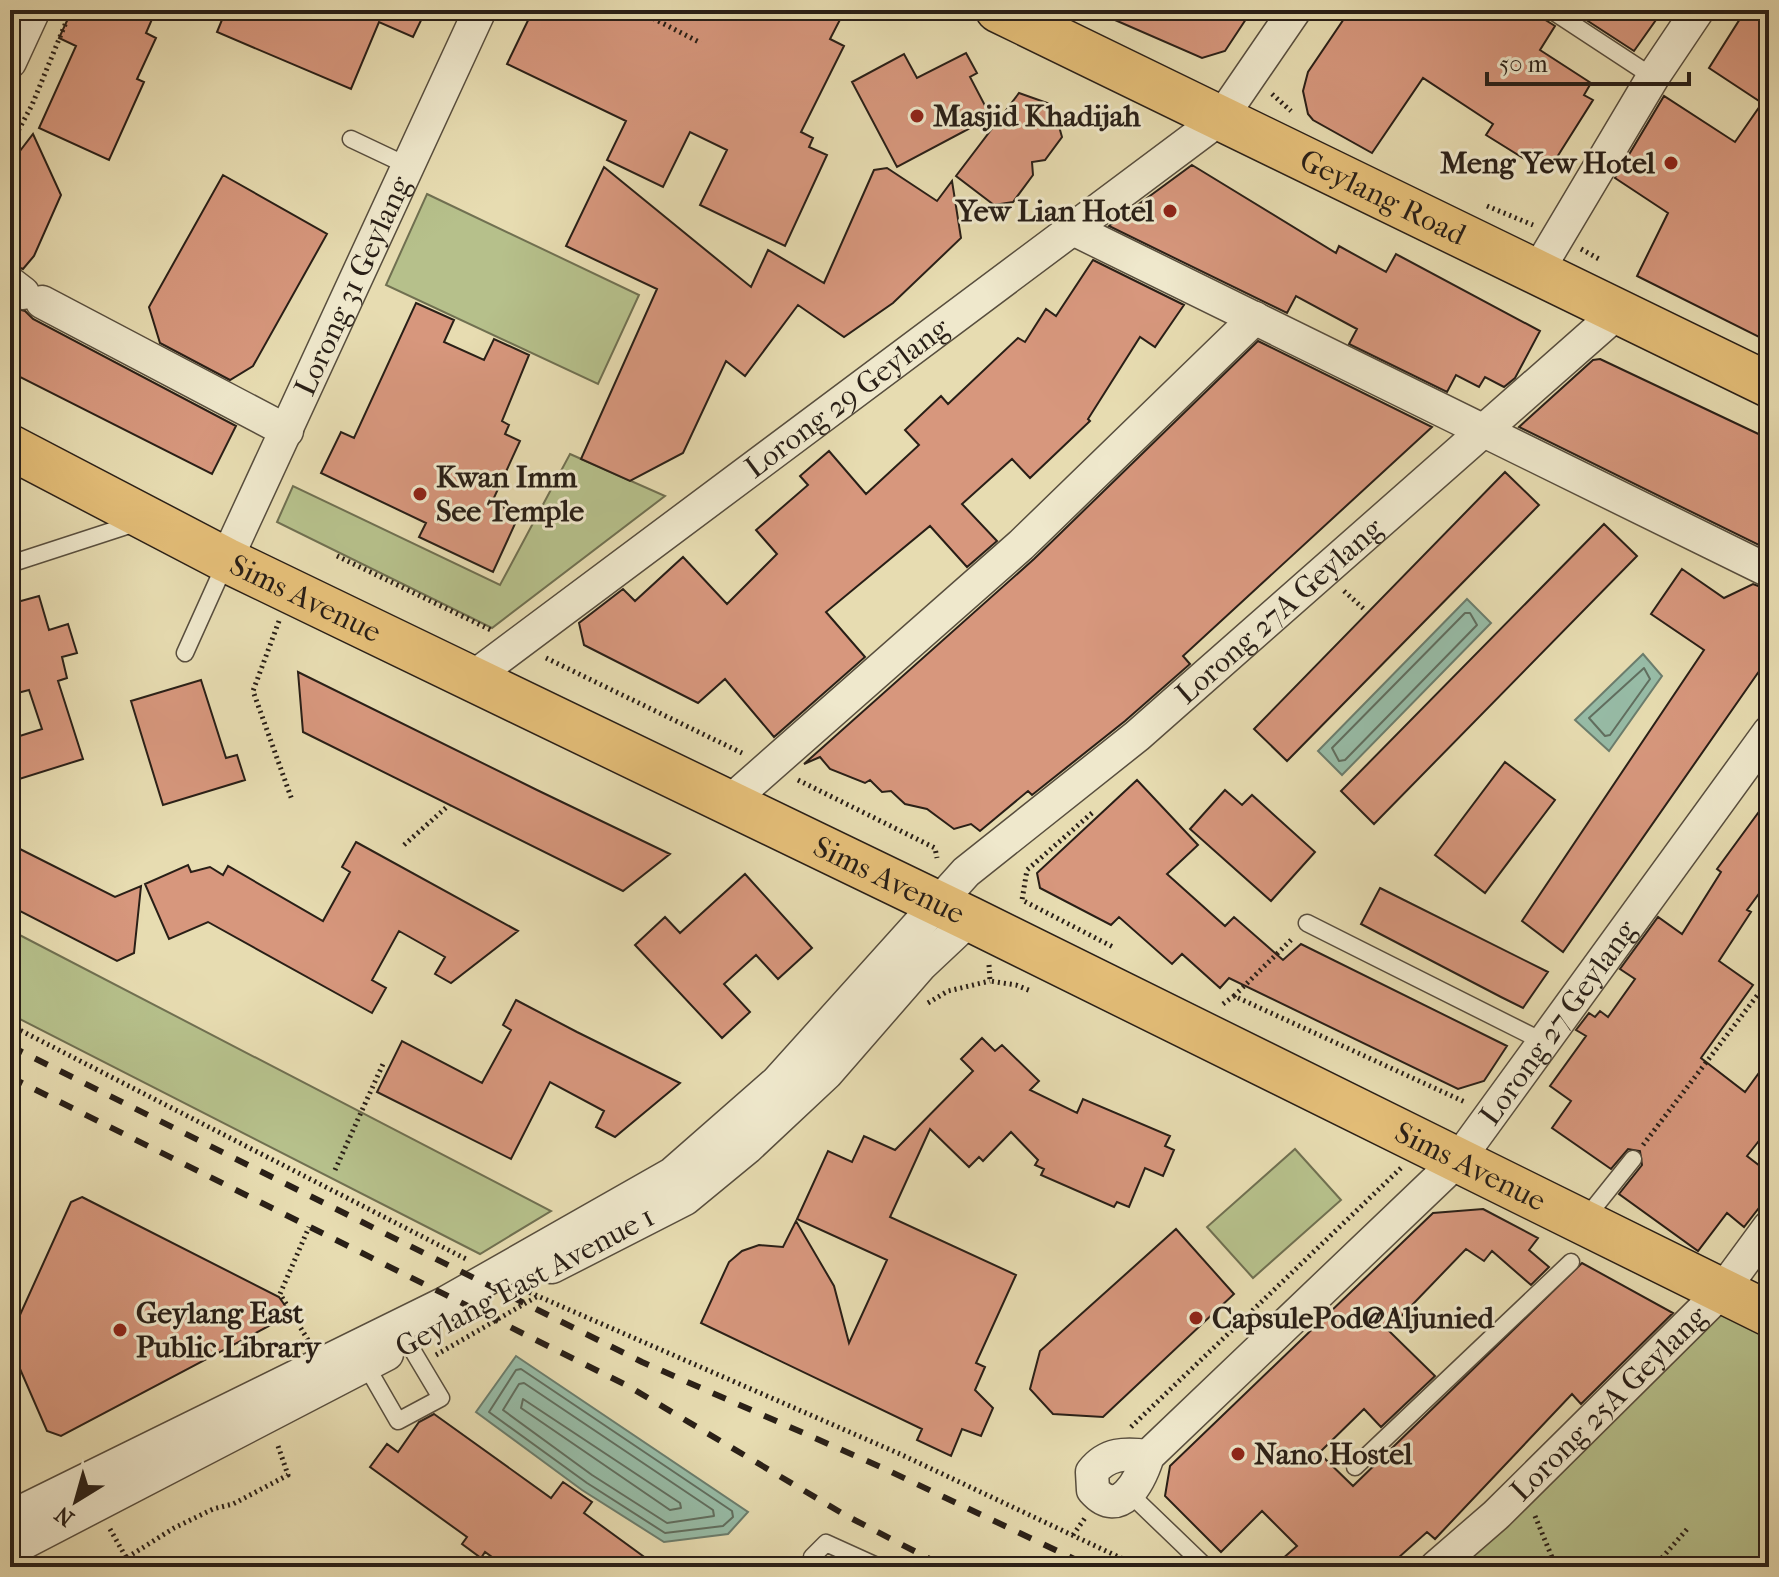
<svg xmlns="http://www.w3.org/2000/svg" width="1779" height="1577" viewBox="0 0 1779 1577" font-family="'IM FELL French Canon',serif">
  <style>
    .green { fill: #b6c08b; stroke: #707051; stroke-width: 2 }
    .water { fill: #97bca7; stroke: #6b7d6d; stroke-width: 2 }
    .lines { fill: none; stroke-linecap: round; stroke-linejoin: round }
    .shore { stroke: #606e5f; stroke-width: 2 }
    .building { fill: #d7977d; stroke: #291f17; stroke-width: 2 }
    .service-casing { stroke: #584e3e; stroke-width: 19 }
    .minor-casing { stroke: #584e3e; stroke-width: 35 }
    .primary-casing { stroke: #291f17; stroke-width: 47 }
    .path { stroke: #291f17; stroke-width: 5; stroke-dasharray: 2 4; stroke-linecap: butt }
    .service { stroke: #efe8cc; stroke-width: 16 }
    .minor { stroke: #efe8cc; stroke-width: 32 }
    .primary { stroke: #e4be78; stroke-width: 44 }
    .rail { stroke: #291f17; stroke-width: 6; stroke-dasharray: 14 14; stroke-linecap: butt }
    .poi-dot { fill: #8f2418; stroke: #efe8cc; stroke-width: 3 }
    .labels { text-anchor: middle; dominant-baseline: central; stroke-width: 6; stroke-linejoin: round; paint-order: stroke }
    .poi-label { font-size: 30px; font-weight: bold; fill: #291f17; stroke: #efe8cc; text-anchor: start }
    .street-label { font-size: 30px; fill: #291f17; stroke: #efe8cc }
  </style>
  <rect width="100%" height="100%" fill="#e7dcb1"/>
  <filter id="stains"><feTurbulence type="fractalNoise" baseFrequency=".0025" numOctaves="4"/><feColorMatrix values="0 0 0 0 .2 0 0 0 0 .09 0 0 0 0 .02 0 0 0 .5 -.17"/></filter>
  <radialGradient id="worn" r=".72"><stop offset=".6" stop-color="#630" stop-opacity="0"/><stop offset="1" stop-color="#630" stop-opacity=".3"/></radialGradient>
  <path class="green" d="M427 194 639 295 598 384 386 285Z
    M570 454 665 496 492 628 277 522 293 486 500 585Z
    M10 930 551 1211 480 1254 10 1014Z
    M1295 1149 1341 1200 1253 1278 1207 1227Z
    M1722 1291 1769 1314V1567H1449Z"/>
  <path class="water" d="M1467 599 1491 623 1342 775 1318 751Z
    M1643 654 1662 676 1609 751 1575 720Z
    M516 1356 748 1512 728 1534 664 1542 582 1490 476 1412Z"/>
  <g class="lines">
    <path class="shore" d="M1465 613H1470L1477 625 1345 760 1339 761 1332 748Z
      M1644 668 1650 679 1610 735 1605 736 1589 718Z
      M521 1369 732 1511 733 1517 723 1526 665 1533 587 1483 489 1412 516 1370Z
      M524 1383 713 1510 714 1516 667 1523 592 1475 503 1410 519 1384Z
      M523 1399 680 1503 681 1508 670 1510 521 1408Z"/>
  </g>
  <path class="building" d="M72 10H156L146 33 156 38 137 79 144 82 109 160 39 128 76 46 59 38Z
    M226 10H426L413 37 379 22 351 89 217 32Z
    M533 10H845L830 39 844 46 801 132 813 138 809 147 827 155 785 246 700 205 727 150 690 132 663 187 607 160 626 121 507 64Z
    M1092 10H1252L1225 51 1202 58Z
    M1350 10H1540L1544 19 1555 26 1540 50 1591 83 1584 95 1593 100 1547 173 1486 135 1493 124 1423 78 1372 153 1313 120 1308 114 1303 91 1308 72Z
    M1571 10H1663L1634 51Z
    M1745 11 1769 27V342L1637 276 1668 213 1615 178 1664 96 1735 142 1762 103 1709 68Z
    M966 53 977 73 970 77 991 117 897 167 852 82 904 54 917 78Z
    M1019 93 1053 105 1062 137 1045 160 1032 162 1033 175 1013 202 994 205 956 176Z
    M33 134 61 195 34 256 23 269 10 264V164Z
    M1192 165 1336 253 1339 246 1386 272 1396 254 1540 331 1515 378 1504 387 1485 377 1479 387 1456 375 1447 392 1349 344 1357 329 1296 296 1287 313 1109 226Z
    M604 167 751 287 768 250 824 283 874 170 887 168 937 201 952 181 961 238 893 303 844 337 798 305 745 376 726 361 683 453 630 481 581 459 657 289 566 246Z
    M223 175 327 234 253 366 230 380 160 343 149 307Z
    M1093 260 1184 305 1155 347 1140 337 1088 419 1090 421 1030 478 1012 459 962 504 997 541 967 567 930 526 826 612 865 657 774 737 725 679 698 703 584 645 579 623 623 589 635 601 683 557 727 604 777 554 756 530 808 485 800 476 829 451 866 494 919 445 905 430 941 396 948 404 1018 338 1025 342 1046 309 1056 316Z
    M416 303 454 320 444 342 484 360 494 339 529 355 502 421 509 425 505 434 520 441 492 502 519 515 493 572 419 537 426 523 321 473 341 432 354 438Z
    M10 307 25 311 33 319 236 426 212 474 10 372Z
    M1258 341 1432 427 1183 656 1190 664 1125 721 1032 795 1028 791 980 831 971 824 954 829 927 809 905 804 891 791 882 792 870 780 865 783 830 769 820 757 804 764 1034 559Z
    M1600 359 1769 439V550L1519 427 1593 360Z
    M1505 472 1539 505 1287 761 1254 729Z
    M1604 524 1637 556 1374 824 1341 791Z
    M1682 569 1724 598 1753 584 1769 590V657L1563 952 1522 921 1704 650 1651 614Z
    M39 596 49 630 68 624 77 653 62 657 67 678 58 681 83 759 16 780 10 763V739L42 729 29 690 10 695V604Z
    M298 672 537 790 670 854 623 891 303 732Z
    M201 680 226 758 237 755 245 780 163 805 131 701Z
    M1505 762 1555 800 1485 893 1435 855Z
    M1137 780 1198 845 1167 874 1225 926 1234 917 1283 960 1301 944 1507 1046 1484 1081 1458 1089 1229 978 1220 988 1182 954 1172 964 1119 917 1111 925 1040 888 1037 873Z
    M1225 790 1242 805 1252 795 1315 852 1271 901 1190 829Z
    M1769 798V880L1747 910 1751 912 1719 961 1753 985 1701 1058 1745 1092 1769 1059V1128L1747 1156 1769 1173V1195L1744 1227 1727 1213 1698 1251 1619 1194 1642 1165 1640 1151 1628 1149 1611 1169 1552 1128 1571 1101 1550 1086 1586 1036 1576 1030 1589 1013 1595 1017 1600 1011 1608 1017 1635 979 1620 969 1658 917 1682 934 1721 872 1717 869Z
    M356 842 518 931 451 983 435 974 445 957 399 931 372 980 386 988 372 1013 208 922 169 939 145 884 188 865 191 872 210 867 223 875 228 866 323 921 350 872 342 867Z
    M10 844 115 897 141 886 134 953 117 961 10 906Z
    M745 874 812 948 778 979 756 955 724 984 750 1012 722 1038 635 945 665 917 680 933Z
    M1380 888 1548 972 1523 1008 1501 997 1361 924Z
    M516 1000 577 1032 680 1083 615 1137 596 1127 604 1111 550 1082 511 1159 377 1092 402 1041 482 1083 511 1030 503 1025Z
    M982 1038 995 1051 1002 1045 1039 1081 1030 1090 1077 1113 1083 1099 1170 1136 1165 1146 1174 1150 1163 1176 1145 1168 1129 1207 1117 1202 1114 1207 1041 1175 1044 1169 1035 1165 1038 1160 1011 1132 983 1161 979 1157 969 1167 930 1129 890 1217 1016 1275 976 1363 985 1367 975 1390 993 1408 981 1436 962 1429 951 1456 917 1440 922 1429 701 1323 729 1262 742 1251 759 1245 783 1247 796 1221 834 1286 849 1343 887 1260 797 1219 828 1151 852 1162 864 1136 895 1150 973 1071 961 1059Z
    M82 1197 279 1297 286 1307 282 1319 61 1436 47 1431 10 1346V1337L71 1202Z
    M1483 1209 1538 1238 1529 1250 1549 1267 1531 1285 1492 1251 1484 1261 1466 1249 1388 1330 1435 1376 1381 1427 1364 1409 1319 1453 1353 1486 1582 1263 1673 1313 1581 1404 1572 1394 1435 1539 1427 1532 1388 1567H1273L1297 1546 1262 1511 1221 1552 1165 1496 1170 1466 1433 1213Z
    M1176 1229 1234 1294 1103 1417 1053 1414 1030 1389 1040 1351Z
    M434 1414 551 1498 563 1482 592 1502 584 1513 658 1567H506L485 1552 481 1558 462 1544 467 1537 370 1467 387 1444 398 1452 419 1422Z"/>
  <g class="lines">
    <g class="service-casing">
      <path id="service" d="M1551 10 1653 77
        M351 139 406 165
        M10 564 139 522
        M185 653 226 562
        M1307 923 1544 1042
        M1585 1219 1633 1159
        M364 1362 398 1421 441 1398 398 1326
        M1355 1467 1571 1262
        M1130 1494 1206 1567
        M820 1567 812 1557 826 1543 879 1567"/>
    </g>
    <g class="minor-casing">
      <g id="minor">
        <path d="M10 62 34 10"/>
        <path d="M1073 229 1769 571"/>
        <path d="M1537 272 1653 77 1698 10"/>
        <path d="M10 283 23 293"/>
        <path d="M42 302 287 431"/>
        <path id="s1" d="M226 560 480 10"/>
        <path id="s2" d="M472 678 1221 118 1295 10"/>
        <path d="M727 804 1021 545 1255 318"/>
        <path d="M552 1267 685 1199 747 1148 827 1073 921 965 970 919"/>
        <path id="s3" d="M1148 1456C1125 1453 1107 1453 1092 1472L1093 1490C1120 1521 1140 1481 1148 1456L1458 1160 1769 732"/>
        <path id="s4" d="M10 1517 445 1303 672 1174 777 1082 966 872 1137 736 1617 313"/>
        <path d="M10 1550 387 1354"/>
        <path id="s5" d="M1436 1567 1496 1515 1722 1291 1769 1227"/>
      </g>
    </g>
    <g class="primary-casing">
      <g id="primary">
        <path id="s6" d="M998 10 1769 385"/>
        <path id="s7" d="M10 447 226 560 970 919 1769 1314"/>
      </g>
    </g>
    <path class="path" d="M637 10 701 43
      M1272 94 1291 111
      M10 146 32 105 71 10
      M1487 206 1533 225
      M1581 249 1599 259
      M337 556 491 630
      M1344 591 1364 609
      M279 621 253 691 292 800
      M546 658 742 753
      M798 780 935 848 937 858
      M1092 813 1027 870 1022 900 1115 948
      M404 845 449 805
      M989 965 990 981 1016 985 1031 991
      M1234 996 1293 938
      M928 1003 948 991 990 981
      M1223 1004 1234 996 1467 1103
      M10 1025 466 1259
      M1643 1145 1769 980
      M335 1170 383 1064
      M524 1290 900 1454 1140 1567
      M308 1340 280 1294 309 1227
      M436 1355 538 1296
      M1131 1427 1401 1168
      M1535 1516 1556 1567
      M110 1529 127 1559
      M1073 1535 1085 1518
      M112 1567 174 1528 213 1509 233 1504 288 1475 277 1443
      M1654 1567 1688 1528"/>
    <use href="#service" class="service"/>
    <use href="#minor" class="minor"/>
    <use href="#primary" class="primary"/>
    <path class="rail" d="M10 1046 642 1362 883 1468 1091 1567
      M10 1077 628 1386 845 1515 945 1567"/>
  </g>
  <g class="poi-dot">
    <circle cx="917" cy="116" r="8"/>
    <circle cx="1671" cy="163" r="8"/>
    <circle cx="1170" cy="211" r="8"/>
    <circle cx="420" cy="494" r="8"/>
    <circle cx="1196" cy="1318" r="8"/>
    <circle cx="120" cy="1330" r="8"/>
    <circle cx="1238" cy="1454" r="8"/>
  </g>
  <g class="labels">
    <g class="poi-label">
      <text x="933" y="116">Masjid Khadijah</text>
      <text x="1655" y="163" text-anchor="end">Meng Yew Hotel</text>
      <text x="1154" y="211" text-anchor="end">Yew Lian Hotel</text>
      <text x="436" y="477">Kwan Imm<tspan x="436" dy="34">See Temple</tspan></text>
      <text x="136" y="1313">Geylang East<tspan x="136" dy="34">Public Library</tspan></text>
      <text x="1212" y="1318">CapsulePod@Aljunied</text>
      <text x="1254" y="1454">Nano Hostel</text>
    </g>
    <g class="street-label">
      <text stroke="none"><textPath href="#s6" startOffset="428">Geylang Road</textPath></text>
      <text stroke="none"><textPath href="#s1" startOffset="302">Lorong 31 Geylang</textPath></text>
      <text stroke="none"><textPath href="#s2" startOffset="468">Lorong 29 Geylang</textPath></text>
      <text stroke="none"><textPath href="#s7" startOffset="332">Sims Avenue</textPath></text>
      <text stroke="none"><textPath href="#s4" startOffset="1576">Lorong 27A Geylang</textPath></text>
      <text stroke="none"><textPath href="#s7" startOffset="980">Sims Avenue</textPath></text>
      <text stroke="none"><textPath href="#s3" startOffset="762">Lorong 27 Geylang</textPath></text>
      <text stroke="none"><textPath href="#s7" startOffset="1628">Sims Avenue</textPath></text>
      <text transform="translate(525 1282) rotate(-28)">Geylang East Avenue 1</text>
      <text stroke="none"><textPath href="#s5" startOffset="238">Lorong 25A Geylang</textPath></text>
    </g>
  </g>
  <rect width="1779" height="1577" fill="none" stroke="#e7dcb1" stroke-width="40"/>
  <rect x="12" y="12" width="1755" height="1553" fill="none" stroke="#291f17" stroke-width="4"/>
  <rect x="20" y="20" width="1739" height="1537" fill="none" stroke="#291f17" stroke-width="2"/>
  <g transform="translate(76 1501) rotate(217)" stroke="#efe8cc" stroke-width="6" paint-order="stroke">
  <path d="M0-6L14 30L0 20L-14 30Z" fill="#291f17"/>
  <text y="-12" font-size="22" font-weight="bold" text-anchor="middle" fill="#291f17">N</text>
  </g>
  <path d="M1487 72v12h202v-12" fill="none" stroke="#291f17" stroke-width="4"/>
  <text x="1499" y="72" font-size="24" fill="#291f17" stroke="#efe8cc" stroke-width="6" paint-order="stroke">50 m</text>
  <rect width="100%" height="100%" filter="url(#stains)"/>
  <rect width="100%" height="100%" fill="url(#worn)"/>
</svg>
